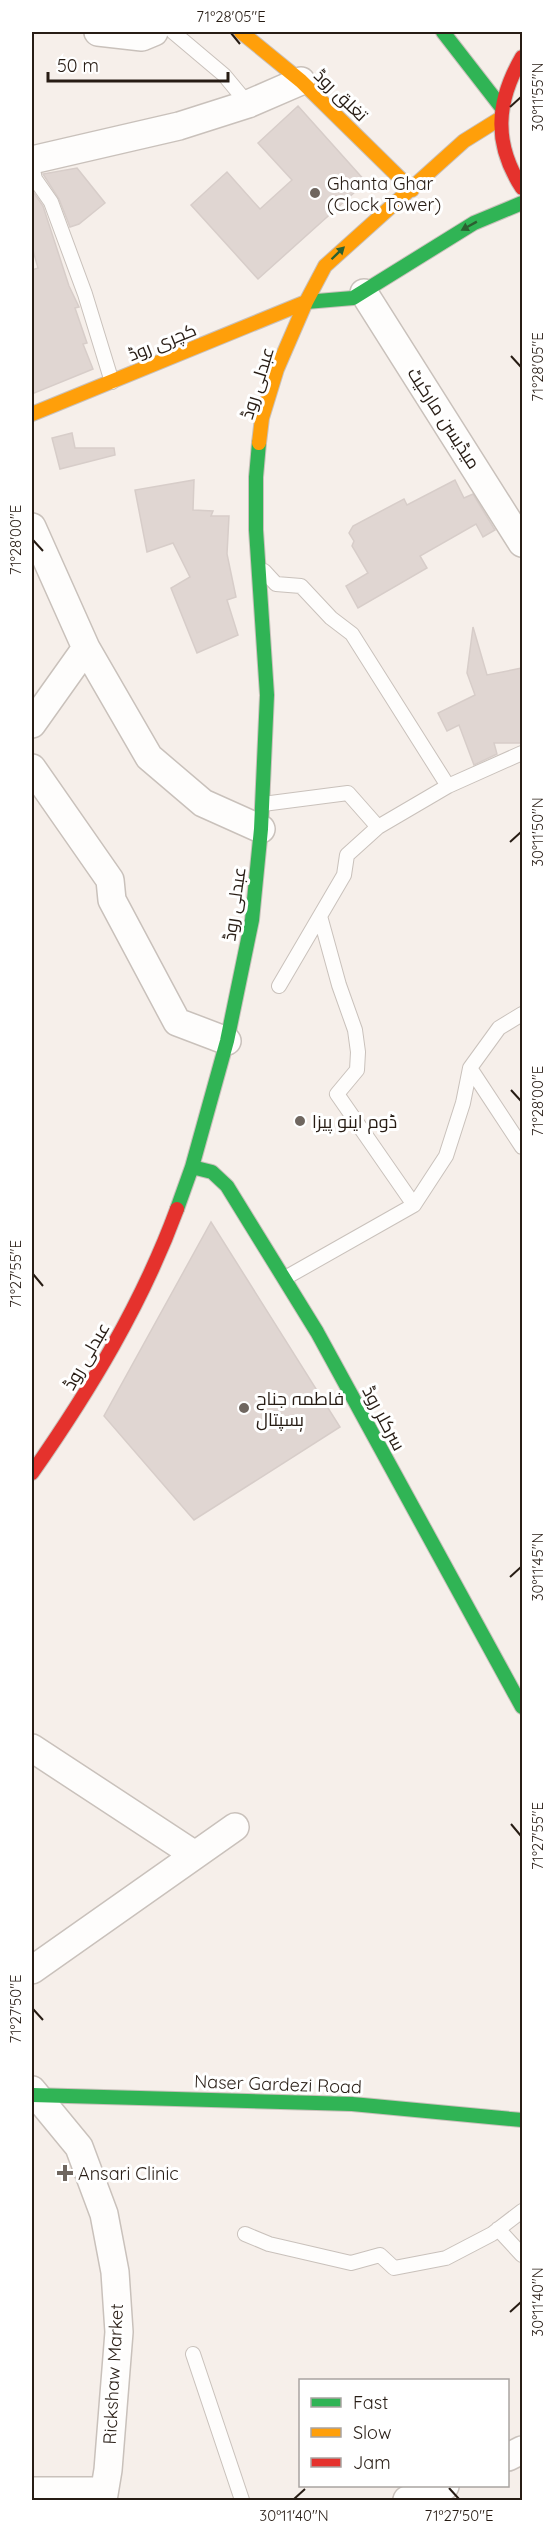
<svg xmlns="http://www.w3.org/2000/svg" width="554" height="2532" viewBox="0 0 554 2532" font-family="Quicksand,Cairo,sans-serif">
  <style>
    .building { fill: #e0d6d2; stroke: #d7cdc9; stroke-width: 1.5 }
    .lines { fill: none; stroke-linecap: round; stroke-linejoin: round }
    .lane-casing { stroke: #c9c1bb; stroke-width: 16 }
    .street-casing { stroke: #c9c1bb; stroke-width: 30 }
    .fast-casing { stroke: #c9c1bb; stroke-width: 16 }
    .slow-casing { stroke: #c9c1bb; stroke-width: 16 }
    .jam-casing { stroke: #c9c1bb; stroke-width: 16 }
    .lane { stroke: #fefdfc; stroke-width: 14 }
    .street { stroke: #fefdfc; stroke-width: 27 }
    .fast { stroke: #30b455; stroke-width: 14 }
    .slow { stroke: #ff9f0a; stroke-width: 14 }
    .jam { stroke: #e5322d; stroke-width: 14 }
    .oneway { fill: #2b6031 }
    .ticks { fill: none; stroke: #271c14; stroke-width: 2 }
    .poi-dot { fill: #6f665f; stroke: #fff; stroke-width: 2 }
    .labels { text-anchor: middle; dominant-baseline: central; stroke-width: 6; stroke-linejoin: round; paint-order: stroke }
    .street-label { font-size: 18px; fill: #271c14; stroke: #fff }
    .poi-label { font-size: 18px; fill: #271c14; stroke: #fff; text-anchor: start }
    .neatline { fill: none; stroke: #271c14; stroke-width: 2 }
    .ticks-label { font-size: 15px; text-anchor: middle; fill: #271c14 }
  </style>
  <rect width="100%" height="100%" fill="#f6efea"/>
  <path class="building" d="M298 106 366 182 258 279 191 205 227 172 260 209 292 180 258 143Z
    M77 168 105 203 79 224 70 227 59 199 43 174Z
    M32 190 43 206 69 286 79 307 75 308 87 343 83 344 93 369 32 394V270L38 268 32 247Z
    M72 433 75 448H114L115 455 60 469 52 438Z
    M194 480 193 510 213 511 211 516H229L227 554 236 597 227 600 238 635 197 653 171 588 190 577 173 543 147 552 135 490Z
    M455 480 464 498 473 494 495 530 483 537 476 524 420 556 427 568 358 608 346 586 368 573 352 546 354 541 349 533 353 526 404 499 407 505Z
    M473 627 487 675 522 668V743H494L497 754 474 765 459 725 447 731 438 713 475 695 467 673Z
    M211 1222 340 1427 194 1520 104 1416Z"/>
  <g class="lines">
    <g class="lane-casing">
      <path id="lane" d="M173 32 224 75 248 104
        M32 166 35 179 51 202 85 294 112 382
        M264 571 276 584 301 586 331 618 352 634 448 786
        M263 804 348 793 378 827
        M320 916 339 985 355 1030 358 1052 357 1070 337 1094 414 1205
        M279 986 344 875 347 855 378 827 448 786 522 753
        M470 1068 522 1147
        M285 1278 414 1205 446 1156 463 1103 470 1068 499 1028 522 1014
        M498 2229 522 2255
        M245 2234 269 2244 351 2263 380 2255 394 2268 446 2258 492 2234 522 2211
        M193 2354 242 2500"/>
    </g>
    <g class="street-casing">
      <path id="street" d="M98 32 142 37 154 32
        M32 160 179 126 248 104 301 81
        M364 293 522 543
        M32 527 86 648 149 757 203 803 261 829
        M32 724 86 648
        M32 768 110 880 112 900 177 1022 227 1041
        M32 1748 195 1855
        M32 1970 235 1827
        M32 2090 79 2147 104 2214 115 2272 119 2332 108 2470 103 2500
        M508 2457 522 2450
        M32 2491H104
        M407 2500 445 2486"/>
    </g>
    <g class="fast-casing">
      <path id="fast" d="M443 32 502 108
        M306 302 353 298 474 223 522 203
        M192 1167 212 1172 227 1186 317 1332 522 1707
        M177 1209 192 1167 227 1041 252 920 261 829 267 695 256 530V477L259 443
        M32 2095 352 2104 522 2120"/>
    </g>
    <g class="slow-casing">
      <path id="slow" d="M241 32 301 81 412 190
        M32 414 306 302
        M259 443 262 418 277 369 306 302 325 266 464 141 501 118"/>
    </g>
    <g class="jam-casing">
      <path id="jam" d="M522 57C496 102 493 143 522 188
        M32 1473C90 1390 142 1304 177 1209"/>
    </g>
    <use href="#lane" class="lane"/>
    <use href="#street" class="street"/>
    <use href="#fast" class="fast"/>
    <use href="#slow" class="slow"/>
    <use href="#jam" class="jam"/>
  </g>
  <defs><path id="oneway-solid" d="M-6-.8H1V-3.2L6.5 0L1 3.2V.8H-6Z" transform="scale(1.5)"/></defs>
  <g class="oneway">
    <use href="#oneway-solid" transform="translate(469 226) rotate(151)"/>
    <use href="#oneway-solid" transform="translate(338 253) rotate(-44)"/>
  </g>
  <path class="ticks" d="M231 33 240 44M510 107 521 97M511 356 521 367M33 540 43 551M510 842 521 832M511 1090 521 1101M33 1274 43 1286M510 1577 521 1567M511 1824 521 1836M33 2009 43 2020M510 2312 521 2302M449 2488 459 2499M294 2499 305 2489"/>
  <g class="poi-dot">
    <circle cx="315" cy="193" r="6"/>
    <circle cx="300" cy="1121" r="6"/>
    <circle cx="244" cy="1408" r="6"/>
    <path d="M62 2164h6v6h6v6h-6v6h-6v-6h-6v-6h6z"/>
  </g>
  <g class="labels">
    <g class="street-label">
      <text transform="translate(341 95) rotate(44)">تغلق روڈ</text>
      <text transform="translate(162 342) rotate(-22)">کچری روڈ</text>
      <text transform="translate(257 383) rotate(-73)">عبدلی روڈ</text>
      <text transform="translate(444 418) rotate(57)">میڈیسن مارکیٹ</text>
      <text transform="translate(234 904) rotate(-82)">عبدلی روڈ</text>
      <text transform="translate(86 1356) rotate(-60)">عبدلی روڈ</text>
      <text transform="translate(384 1418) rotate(62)">سرکلر روڈ</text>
      <text transform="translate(278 2084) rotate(2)">Naser Gardezi Road</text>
      <text transform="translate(113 2374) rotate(-87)">Rickshaw Market</text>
    </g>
    <g class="poi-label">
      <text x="327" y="183">Ghanta Ghar<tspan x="327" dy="21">(Clock Tower)</tspan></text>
      <text x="312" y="1121">ڈوم اینو پیزا</text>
      <text x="256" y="1398">فاطمہ جناح<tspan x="256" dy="21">ہسپتال</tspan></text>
      <text x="78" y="2173">Ansari Clinic</text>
    </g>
  </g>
  <rect width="554" height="2532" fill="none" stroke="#ffffff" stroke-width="66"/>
  <rect x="299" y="2379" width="210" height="108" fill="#ffffff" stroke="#a9a4a1" stroke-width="1.5"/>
  <rect x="311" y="2398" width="30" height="9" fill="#30b455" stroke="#a9a4a1" stroke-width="1.5"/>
  <text x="353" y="2409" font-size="18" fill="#271c14">Fast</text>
  <rect x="311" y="2428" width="30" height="9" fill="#ff9f0a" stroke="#a9a4a1" stroke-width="1.5"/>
  <text x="353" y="2439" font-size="18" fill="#271c14">Slow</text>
  <rect x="311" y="2458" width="30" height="9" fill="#e5322d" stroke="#a9a4a1" stroke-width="1.5"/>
  <text x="353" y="2469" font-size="18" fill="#271c14">Jam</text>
  <path d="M48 72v9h180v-9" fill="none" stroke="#271c14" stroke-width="3"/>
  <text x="57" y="72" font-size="18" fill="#271c14" stroke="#ffffff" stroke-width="4.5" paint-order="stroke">50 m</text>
  <rect x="33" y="33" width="488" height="2466" class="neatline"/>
  <g class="ticks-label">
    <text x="231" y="22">71°28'05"E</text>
    <text transform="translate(538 97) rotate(-90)" y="5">30°11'55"N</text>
    <text transform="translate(538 367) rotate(-90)" y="5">71°28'05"E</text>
    <text transform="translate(16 540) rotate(-90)" y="5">71°28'00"E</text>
    <text transform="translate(538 832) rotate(-90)" y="5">30°11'50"N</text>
    <text transform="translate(538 1101) rotate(-90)" y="5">71°28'00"E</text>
    <text transform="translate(16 1274) rotate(-90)" y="5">71°27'55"E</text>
    <text transform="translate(538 1567) rotate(-90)" y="5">30°11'45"N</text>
    <text transform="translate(538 1836) rotate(-90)" y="5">71°27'55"E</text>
    <text transform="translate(16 2009) rotate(-90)" y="5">71°27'50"E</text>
    <text transform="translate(538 2302) rotate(-90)" y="5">30°11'40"N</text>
    <text x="294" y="2521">30°11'40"N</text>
    <text x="459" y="2521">71°27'50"E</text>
  </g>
</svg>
